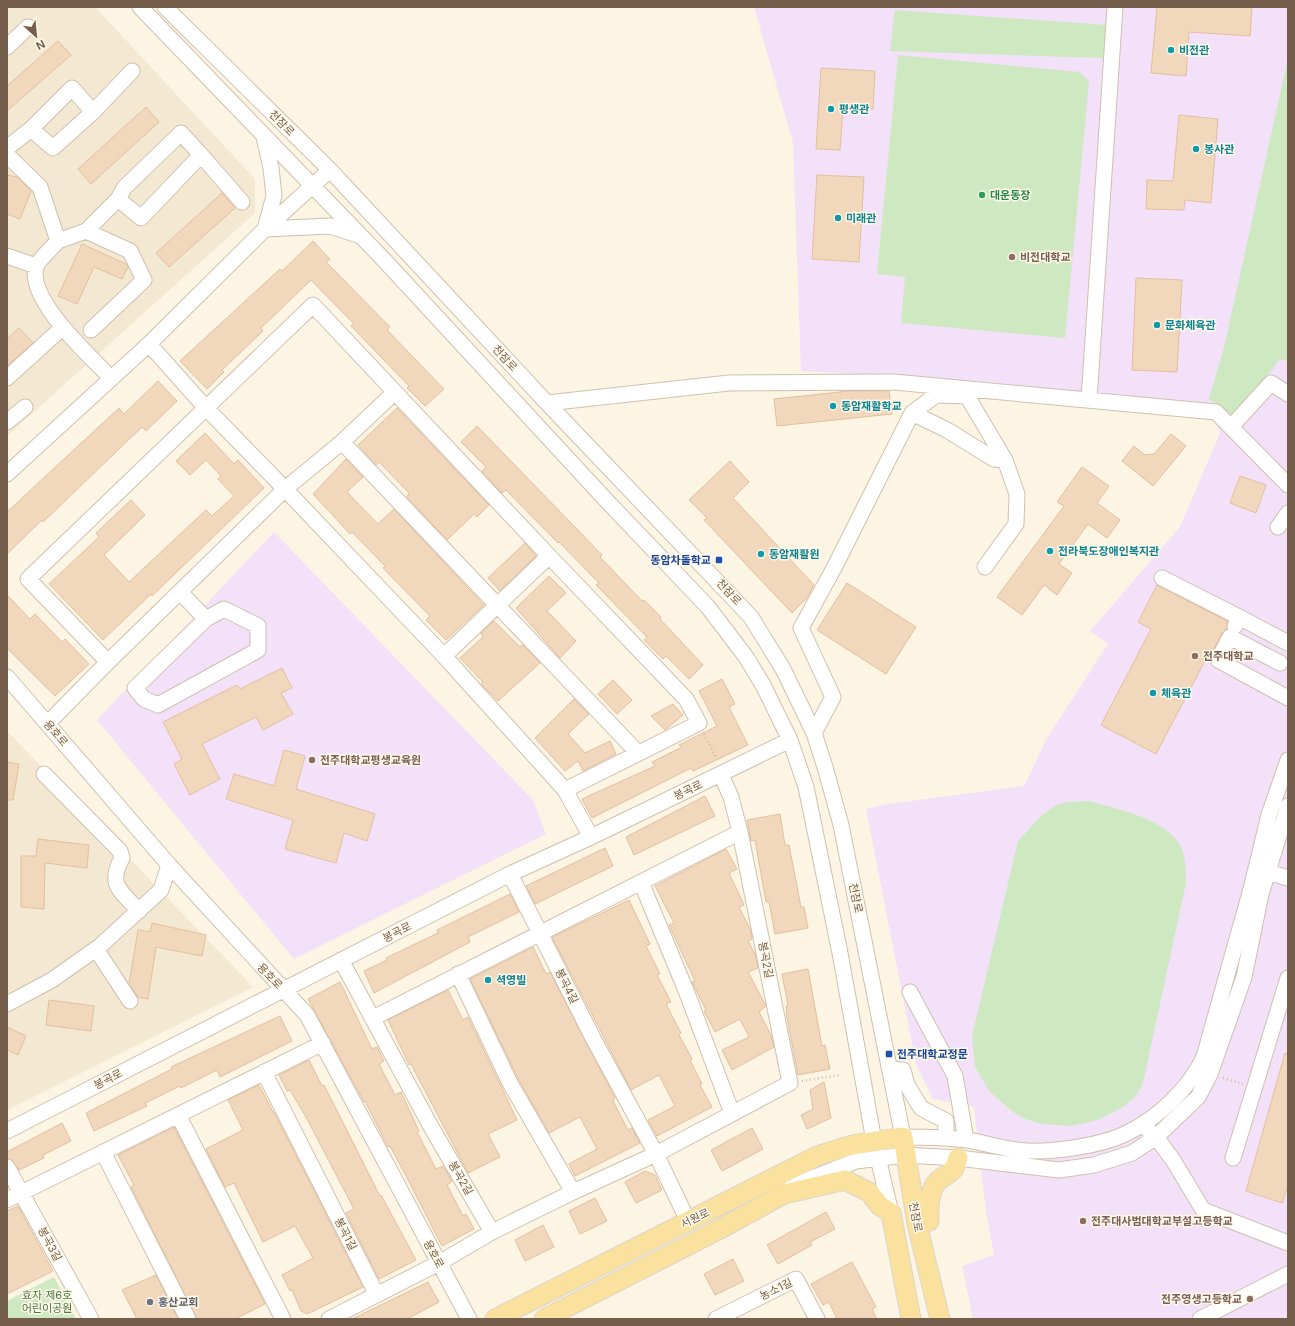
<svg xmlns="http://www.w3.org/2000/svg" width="1295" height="1326" viewBox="0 0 1295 1326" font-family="Inter,'Noto Sans KR',sans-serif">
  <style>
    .residential { fill: #f3e8d2 }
    .education { fill: #f2e1f8 }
    .green { fill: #cee9c2 }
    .building { fill: #f1d7bc; stroke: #e3bf9c }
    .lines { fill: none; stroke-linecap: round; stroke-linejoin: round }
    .minor-casing { stroke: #cfc0ad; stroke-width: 17 }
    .major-casing { stroke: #dbd5d0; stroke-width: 21 }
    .path { stroke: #d6ba9f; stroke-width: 2.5; stroke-dasharray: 1 3; stroke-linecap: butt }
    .minor { stroke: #fff; stroke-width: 15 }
    .major { stroke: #fae19d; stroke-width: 19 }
    .culture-dot { fill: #0f9aa8; stroke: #fff9ea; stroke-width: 1.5 }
    .leisure-dot { fill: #2e9e5b; stroke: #fff9ea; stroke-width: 1.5 }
    .education-dot { fill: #8d6e63; stroke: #fff9ea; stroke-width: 1.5 }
    .transit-dot { fill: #1a4fb4; stroke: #fff9ea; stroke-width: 1.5 }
    .worship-dot { fill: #6b7280; stroke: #fff9ea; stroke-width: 1.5 }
    .labels { text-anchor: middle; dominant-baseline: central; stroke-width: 3; stroke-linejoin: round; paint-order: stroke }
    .culture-label { font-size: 11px; font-weight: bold; fill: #0d838f; stroke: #fff9ea; text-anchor: start }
    .street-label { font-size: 11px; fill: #745d4a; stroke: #fff9ea }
    .leisure-label { font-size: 11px; font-weight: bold; fill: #27864d; stroke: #fff9ea; text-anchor: start }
    .education-label { font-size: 11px; font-weight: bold; fill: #785e54; stroke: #fff9ea; text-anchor: start }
    .transit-label { font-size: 11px; font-weight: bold; fill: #164399; stroke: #fff9ea; text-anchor: end }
    .park-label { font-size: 11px; fill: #4c7942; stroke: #fff9ea }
    .worship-label { font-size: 11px; font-weight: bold; fill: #5b616d; stroke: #fff9ea; text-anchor: start }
  </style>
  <rect width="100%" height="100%" fill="#fcf5e4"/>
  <path class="residential" d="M7 7H95L255 179V213L7 436Z
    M7 731 253 987 7 1110Z"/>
  <path class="education" d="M754 7H1288V1319H973L962 1266 994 1255 986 1212 974 1107 933 1099 916 1064 866 809 889 804 1024 786 1047 738 1108 644 1090 631 1180 527 1220 433 1208 405 865 375 801 371 793 143Z
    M274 532 533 800 546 834 294 959 97 720Z"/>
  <path class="green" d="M895 10 1108 25 1103 58 890 51Z
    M898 55 1080 72 1089 82 1065 338 901 323 905 277 877 274Z
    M1288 58V361L1280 359 1235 417 1209 399 1224 347Z
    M1089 801C1118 809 1169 819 1182 849 1186 860 1186 872 1186 883L1143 1083 1135 1097 1123 1107 1098 1120 1071 1126 1042 1124 1025 1119 1013 1112 990 1092 975 1067 972 1036 1018 841 1041 816 1055 806 1067 802Z
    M54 1277 76 1319H7V1301Z"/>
  <path class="building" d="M1157 7H1252L1250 36 1189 32 1186 76 1151 73Z
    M58 41 71 55 7 111V86Z
    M821 68 875 71 873 109 843 108 840 150 816 149Z
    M146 107 159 122 91 184 78 169Z
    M1179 115 1218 119 1211 203 1185 200 1184 210 1146 209 1147 180 1173 181Z
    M7 175 17 177 31 191 20 219 7 214Z
    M817 175 864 177 859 262 812 259Z
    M222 193 235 208 169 267 156 253Z
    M313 241 330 259 326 262 390 327 387 330 444 389 425 406 407 388 409 386 351 326 354 324 311 280 261 328 263 331 222 370 224 372 207 389 180 361 280 269 282 271Z
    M82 244 126 264 128 267 122 279 94 267 77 304 58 296Z
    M1136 278 1182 280 1177 372 1132 370Z
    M19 328 33 343 7 366V339Z
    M158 381 177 401 146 431 142 427 43 522 42 520 7 554V512L119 408 124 414Z
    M849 391H889L892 414 777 426 774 399Z
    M397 408 489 505 477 517 474 514 447 540 407 497 409 493 379 462 376 465 358 445Z
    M477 426 602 555 600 557 642 601 644 600 661 617 660 619 703 665 689 679 666 656 663 659 644 640 647 637 596 585 599 583 559 542 558 543 506 490 502 493 482 471 486 467 461 442Z
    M205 433 234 464 238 460 264 488 152 596 151 594 103 640 49 584 99 537 96 533 131 500 145 515 104 555 129 582 206 510 212 516 234 496 218 479 221 476 206 460 190 475 176 461Z
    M1171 434 1186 446 1153 486 1122 461 1134 446 1145 455 1154 454Z
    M346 459 363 477 347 492 378 524 394 509 484 605 446 640 426 620 430 616 383 568 385 566 352 532 350 534 313 494Z
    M730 461 749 482 733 498 814 585 806 599 792 613 704 520 707 518 689 500Z
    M1082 467 1109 486 1097 503 1120 520 1107 538 1088 524 1059 564 1072 573 1057 595 1044 585 1022 615 997 597 1064 506 1057 502Z
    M1240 476 1266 485 1256 513 1230 503Z
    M525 543 536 556 500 591 488 578Z
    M549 576 566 593 547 611 576 641 560 658 516 608Z
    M847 583 916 627 886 674 817 630Z
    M1157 585 1227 621V629L1222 633 1209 658 1207 657 1156 754 1101 725 1151 629 1138 622Z
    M7 595 30 619 35 614 62 642 65 639 89 664 55 696 7 648Z
    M494 621 520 647 522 645 524 646 540 663 498 701 481 684 483 682 460 658 483 637 481 633Z
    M282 668 292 688 281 693 293 714 263 730 256 717 202 744 220 779 190 795 174 764 182 759 163 722 237 685 240 689Z
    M722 679 735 704 729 707 748 745 693 771 691 768 592 818 582 799 655 766 652 762 682 747 679 745 717 726 699 691Z
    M613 680 632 700 617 714 598 694Z
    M574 699 589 714 568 734 585 753 610 741 616 754 583 771 578 761 565 771 535 738Z
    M673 704 683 715 665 730 651 716Z
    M284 750 305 756 296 789 375 814 367 841 344 833 336 863 285 849 293 820 226 799 234 774 274 786Z
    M7 762 19 764 13 800H7Z
    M705 796 715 816 634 855 626 837Z
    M780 814 785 845H789L801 907H804L808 928 775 934 769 902H766L755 840 751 841 747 820Z
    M38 839 89 845 87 868 45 863 44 909 21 907V856H36Z
    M605 848 613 866 535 904 526 886Z
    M726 849 737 869 729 873 744 905 739 907 751 931 752 939 748 941 755 954 758 968 748 972 766 1006 759 1012 771 1035 774 1047 732 1070 722 1050 749 1037 740 1019 715 1032 704 1011 706 1010 692 982 695 981 669 925 674 923 655 886Z
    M510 894 519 912 468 937 470 942 374 993 364 971 387 960 386 958 438 933 437 930Z
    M629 900 650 944 646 946 660 974 657 975 671 1002 666 1004 681 1033 679 1035 692 1059 690 1060 702 1084 700 1085 712 1107 657 1136 648 1120 675 1106 659 1075 631 1090 552 937Z
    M152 923 206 935 202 956 156 947 148 999 138 997 129 984 138 930 150 932Z
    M533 947 546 974 550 972 615 1098 613 1101 628 1130 632 1128 640 1143 575 1176 569 1164 597 1149 580 1117 549 1133 518 1078 470 979Z
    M808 969 822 1046 825 1045 830 1069 798 1075 786 1012H787L786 1006 788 1005 782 974Z
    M340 982 372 1049 377 1047 384 1061 379 1064 395 1095 401 1092 419 1131 417 1132 436 1169 443 1166 452 1181 447 1185 463 1216 466 1214 474 1229 442 1246 405 1174 390 1146 388 1147 365 1101 364 1102 308 999Z
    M448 990 463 1020 468 1017 517 1120 488 1134 500 1157 468 1173 411 1064 409 1065 388 1020Z
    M49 1000 94 1006 91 1031 46 1025Z
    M280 1016 292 1041 220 1077 217 1070 181 1088 180 1086 145 1103 147 1106 94 1131 86 1113 172 1069 171 1067Z
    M7 1027 26 1036 18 1055 7 1050Z
    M1285 1053 1288 1054V1185L1282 1203 1246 1191Z
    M309 1060 322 1086 324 1085 380 1196 381 1195 416 1260 381 1278 379 1279 346 1213 354 1209 306 1117 290 1090 287 1091 279 1075Z
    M824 1082 831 1118 807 1129 801 1115 813 1109 810 1090Z
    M259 1085 273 1112H274L363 1287 307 1314 301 1311 292 1290 290 1291 282 1275 313 1258 295 1226 263 1242 234 1183 225 1187 206 1149 243 1130 228 1100Z
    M62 1123 71 1141 43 1155 44 1158 19 1170 12 1160 7 1158V1152Z
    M174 1127 265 1304 235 1319H197L131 1187 134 1185 118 1155Z
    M752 1128 763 1149 722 1171 711 1150Z
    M645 1171 655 1175 662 1190 636 1203 625 1182Z
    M595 1198 607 1221 580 1234 569 1211Z
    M18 1206 53 1271 7 1294V1211Z
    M826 1212 835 1229 810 1242 812 1245 778 1264 767 1245Z
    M543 1225 554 1247 525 1261 515 1240Z
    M733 1259 744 1281 715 1295 704 1274Z
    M852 1262 876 1307 872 1309 877 1319H837L829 1302 823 1305 811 1284Z
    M156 1275 178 1319H137L122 1290Z
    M428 1282 439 1302 407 1319H352Z"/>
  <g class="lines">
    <g class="minor-casing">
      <path id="minor" d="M140 7 385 261 605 499 708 607 746 657 763 685 790 740 806 787 840 953 874 1141 891 1213
        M165 7 330 170 547 403 751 617 783 669 814 733 825 767 841 825 903 1137C924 1137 945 1137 967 1140 986 1143 1007 1150 1026 1151 1054 1152 1100 1146 1125 1134 1157 1119 1189 1089 1204 1057L1251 889 1269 815 1288 760
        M7 47 28 27
        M31 129 53 148 93 112 132 71
        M264 137 271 168 274 196 265 229
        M7 148 31 129 72 88 93 112
        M7 155 40 187 58 241C53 247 38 260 36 267 27 300 90 356 111 378
        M201 155 242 202
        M265 229 330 226 358 235
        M86 231 118 199 141 218 201 155 181 133 124 188 118 199
        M58 241 86 231 130 251 144 280 91 330
        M7 256 36 266
        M149 344 206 408 285 489 444 656 565 790 591 837
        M7 378 62 328
        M1089 400 1115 7
        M547 403 729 383 894 382 1216 412 1288 485
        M912 413 947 430 994 459 1005 460
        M7 422 25 407
        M1231 427 1271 383 1288 394
        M342 442 638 753
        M7 474 149 344 265 229 330 170
        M1278 527 1288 513
        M1162 578 1239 617
        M180 592 206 619 224 609 258 626V650L158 705 144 699 135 688 206 619
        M1235 626 1239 617 1288 643
        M444 656 549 556
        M108 662 28 579 313 305 549 556 686 699 699 723 565 790
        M1280 663 1230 637 1218 660 1288 698
        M7 677 169 865 307 1015 469 1319
        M48 723 108 662 285 489 342 442 395 392
        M814 733 833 697 801 628 834 568 912 413 936 395 967 396 1005 460 1017 494 1016 524 985 567
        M44 774 120 851 122 858C107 885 121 891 139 911
        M1258 869 1288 878
        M510 874 594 1040 656 1154 688 1221
        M641 882 687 993 732 1113
        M96 949 130 1001
        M341 960 430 1125 492 1232
        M458 974 510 1083 573 1192
        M910 992 955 1076 966 1140
        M7 1004 52 980 100 946 161 890 169 865
        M373 1018 740 832
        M890 1069 903 1070 907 1085 921 1108 946 1121V1138
        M264 1072 377 1295
        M178 1115 283 1319
        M7 1131 510 874 591 837 790 740
        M1149 1131 1156 1137 1173 1160 1203 1210 1288 1243
        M103 1152 188 1319
        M1233 1158 1288 978
        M7 1167 91 1319
        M792 1186 856 1161 906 1155 958 1158 1059 1170 1094 1165 1132 1153 1156 1137 1198 1097 1210 1074 1244 977 1261 894 1288 806
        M7 1200 323 1043
        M329 1319 439 1263 492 1232 573 1192 656 1154 790 1083 740 832 731 797 721 775
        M716 1319 796 1279 817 1319
        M1200 1319 1288 1274"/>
    </g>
    <g class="major-casing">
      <path id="major" d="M917 1224 929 1221C929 1209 928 1191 938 1181 950 1171 953 1175 958 1158
        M495 1319 817 1156 852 1145 903 1137 917 1224 940 1319
        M544 1319 722 1228 784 1194 845 1180 869 1192 880 1206 891 1213 911 1319"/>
    </g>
    <path class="path" d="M704 734 717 759
      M1223 1078 1243 1084
      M802 1081 839 1075"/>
    <use href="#minor" class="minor"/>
    <use href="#major" class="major"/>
  </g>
  <g class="culture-dot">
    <circle cx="1171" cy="50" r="4"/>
    <circle cx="831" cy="109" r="4"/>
    <circle cx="1196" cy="149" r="4"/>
    <circle cx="838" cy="218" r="4"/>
    <circle cx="1157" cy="325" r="4"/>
    <circle cx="833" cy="406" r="4"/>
    <circle cx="1050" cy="551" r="4"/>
    <circle cx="761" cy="554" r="4"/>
    <circle cx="1153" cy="693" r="4"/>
    <circle cx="488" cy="980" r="4"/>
  </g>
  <circle class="leisure-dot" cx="982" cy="195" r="4"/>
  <g class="education-dot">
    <circle cx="1012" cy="257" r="4"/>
    <circle cx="1195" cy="656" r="4"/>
    <circle cx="312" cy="760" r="4"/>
    <circle cx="1083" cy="1221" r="4"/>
    <circle cx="1250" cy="1299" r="4"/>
  </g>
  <g class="transit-dot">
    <rect x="715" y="556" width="8" height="8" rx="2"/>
    <rect x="885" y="1050" width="8" height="8" rx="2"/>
  </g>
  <circle class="worship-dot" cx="150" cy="1302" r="4"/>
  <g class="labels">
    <g class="culture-label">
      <text x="1179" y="50">비전관</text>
      <text x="839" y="109">평생관</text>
      <text x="1204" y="149">봉사관</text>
      <text x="846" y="218">미래관</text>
      <text x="1165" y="325">문화체육관</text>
      <text x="841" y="406">동암재활학교</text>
      <text x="1058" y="551">전라북도장애인복지관</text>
      <text x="769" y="554">동암재활원</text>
      <text x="1161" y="693">체육관</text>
      <text x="496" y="980">셕영빌</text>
    </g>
    <g class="street-label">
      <text transform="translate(282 123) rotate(45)">천잠로</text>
      <text transform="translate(505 358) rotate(47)">천잠로</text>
      <text transform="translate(729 592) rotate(47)">천잠로</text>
      <text transform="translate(56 733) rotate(49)">용호로</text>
      <text transform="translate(688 790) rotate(-26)">봉곡로</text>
      <text transform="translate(856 898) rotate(78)">천잠로</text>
      <text transform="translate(397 932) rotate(-27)">봉곡로</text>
      <text transform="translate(766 960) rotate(79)">봉곡2길</text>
      <text transform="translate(270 976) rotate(46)">용호로</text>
      <text transform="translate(567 986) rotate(63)">봉곡4길</text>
      <text transform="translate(108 1079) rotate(-27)">봉곡로</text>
      <text transform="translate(461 1178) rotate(60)">봉곡2길</text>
      <text transform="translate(916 1217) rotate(79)">천잠로</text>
      <text transform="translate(695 1218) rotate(-26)">서원로</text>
      <text transform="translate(346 1234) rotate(63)">봉곡1길</text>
      <text transform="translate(50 1244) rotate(62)">봉곡3길</text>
      <text transform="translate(434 1254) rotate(62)">용호로</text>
      <text transform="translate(776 1289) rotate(-26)">농소1길</text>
    </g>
    <g class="leisure-label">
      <text x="990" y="195">대운동장</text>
    </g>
    <g class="education-label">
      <text x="1020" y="257">비전대학교</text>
      <text x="1203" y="656">전주대학교</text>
      <text x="320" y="760">전주대학교평생교육원</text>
      <text x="1091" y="1221">전주대사범대학교부설고등학교</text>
      <text x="1242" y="1299" text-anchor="end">전주영생고등학교</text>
    </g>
    <g class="transit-label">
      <text x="711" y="560">동암차돌학교</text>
      <text x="897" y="1054" text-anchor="start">전주대학교정문</text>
    </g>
    <g class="park-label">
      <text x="47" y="1295">효자 제6호<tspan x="47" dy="13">어린이공원</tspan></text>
    </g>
    <g class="worship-label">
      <text x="158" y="1302">홍산교회</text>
    </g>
  </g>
  <rect width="1295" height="1326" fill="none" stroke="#745d4a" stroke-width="16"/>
  <g transform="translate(36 36) rotate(153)" stroke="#fff9ea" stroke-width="3" paint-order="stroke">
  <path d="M0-3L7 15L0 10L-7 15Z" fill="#745d4a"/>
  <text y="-6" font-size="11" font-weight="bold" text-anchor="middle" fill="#745d4a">N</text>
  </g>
</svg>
